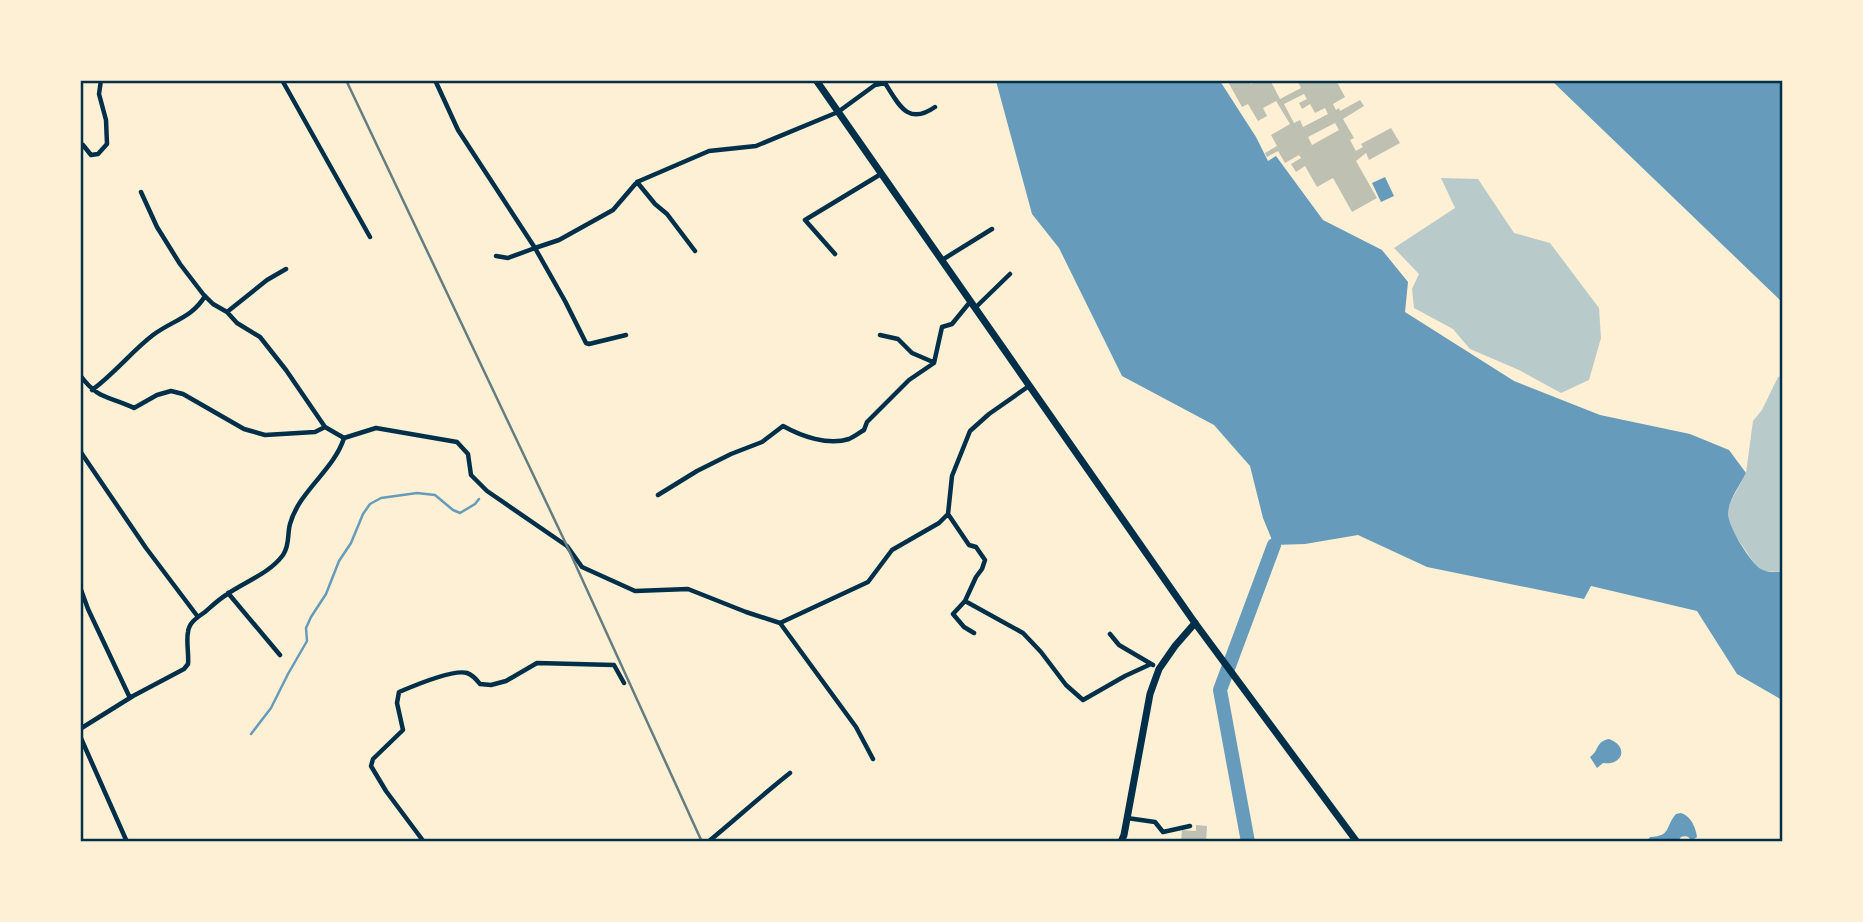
<svg xmlns="http://www.w3.org/2000/svg" width="1863" height="922" viewBox="0 0 1863 922" font-family="Cabin,sans-serif">
  <style>
    .green { fill: #b9caca }
    .water { fill: #669bbc }
    .lines { fill: none; stroke-linecap: round; stroke-linejoin: round }
    .stream { stroke: #669bbc; stroke-width: 2.5 }
    .river { stroke: #669bbc; stroke-width: 14 }
    .building { fill: #bec0b2; fill-rule: evenodd }
    .minor { stroke: #003049; stroke-width: 4.5 }
    .primary { stroke: #003049; stroke-width: 7 }
    .trunk { stroke: #003049; stroke-width: 7 }
    .rail { stroke: #657d81; stroke-width: 2.5 }
    .neatline { fill: none; stroke: #003049; stroke-width: 2.5 }
  </style>
  <rect width="100%" height="100%" fill="#fdf0d5"/>
  <path class="green" d="M1441 178 1478 179 1514 233 1550 243 1599 308 1601 338 1589 380 1561 393 1519 370 1470 349 1453 329 1414 308 1412 289 1419 274 1394 248 1455 208Z
    M1782 376V572L1764 571 1756 566 1731 529 1728 520V510L1731 501 1746 473 1753 421 1762 410 1778 377Z"/>
  <path class="water" d="M996 81H1220L1256 137 1268 161 1276 156 1323 220 1382 250 1408 282 1405 312 1514 381 1600 415 1690 434 1729 450 1746 473C1740 485 1729 499 1728 513 1727 525 1751 564 1761 569 1767 573 1775 572 1782 572V700L1737 674 1697 611 1591 586 1584 599 1427 567 1358 535 1305 544 1274 545 1263 518 1250 466 1214 425 1122 376 1059 248 1032 214Z
    M1552 81H1782V302Z
    M1385 177 1394 196 1381 202 1372 183Z
    M1609 739C1629 746 1623 766 1603 763L1597 768 1590 757C1600 750 1595 742 1609 739Z
    M1681 813C1691 816 1696 828 1697 837L1691 841C1690 837 1686 835 1681 837L1678 841H1647L1650 837C1672 836 1665 826 1676 814Z"/>
  <g class="lines">
    <path class="stream" d="M251 734 271 708 288 674 307 641 306 628 311 617 326 594 339 561 351 543 363 514 370 504 381 498 417 493 435 495 453 510 460 513 475 504 479 499"/>
    <path class="river" d="M1248 842 1220 690 1274 545"/>
  </g>
  <path class="building" d="M1227 80H1249L1251 84 1258 80H1270L1280 99 1301 88 1297 80H1336L1345 97 1333 104 1336 110 1339 108 1340 111 1360 100 1364 106 1343 119 1354 138 1350 140 1356 151 1363 147 1361 144 1391 128 1400 143 1369 160 1366 153 1356 161 1377 198 1352 212 1333 178 1317 187 1305 166 1296 172 1291 164 1301 158 1299 155 1285 163 1278 151 1267 157 1265 153 1277 146 1271 135 1290 124 1276 101 1263 108 1267 116 1258 121 1248 104 1242 107ZM1304 94 1307 99 1299 103 1302 109 1310 104 1315 113 1325 108 1328 114 1303 127 1300 120 1294 123 1284 104ZM1335 123 1339 130 1312 145 1308 137Z
    M1196 825 1207 826 1206 842H1181L1182 830 1196 831Z"/>
  <g class="lines">
    <path class="minor" d="M282 80 370 237
      M435 80 458 130 535 248 559 240 613 210 637 182 709 151 756 146 838 112 875 85 885 83C899 105 908 126 935 107
      M83 145 91 155 98 154 107 144 106 120 99 94 101 80
      M637 182 655 204 667 214 695 251
      M141 192 157 227 180 264 203 294 213 304 227 312 237 323 260 337 286 370 325 427 344 438
      M835 254 805 220 881 174
      M496 256 508 258 535 248 565 301 586 343 589 344 626 335
      M942 260 992 229
      M975 308 1010 274
      M227 312 267 280 286 269
      M880 335 898 339 912 353 933 362
      M80 375C98 400 109 396 134 408L157 395 171 391 183 394 244 429 265 435 315 432 325 427
      M92 390C115 373 132 351 153 335 173 320 192 318 205 296
      M80 451 146 548 198 617
      M658 495 697 471 731 454 762 442 783 426C801 436 828 446 849 439 854 437 859 433 864 430L867 422 909 380 934 363 942 327 952 324 970 302
      M948 514 969 545 976 547 985 560 982 569 976 577 965 601 1023 633 1041 652 1066 685 1083 700 1125 676 1151 664
      M80 587 88 609 130 698
      M228 593 280 655
      M965 601 953 614 964 627 974 633
      M780 623 868 582 892 550 939 523 948 514 952 476 970 431 989 414 1029 386
      M1110 634 1119 645 1153 665
      M80 729 133 696 184 669 188 664C189 654 186 641 188 632 189 622 198 617 205 612 212 606 218 600 226 595 244 582 269 574 283 555 290 545 287 535 290 524 299 491 334 470 344 438L376 428 457 442 468 454 471 475 487 491 567 546 582 567 635 591 688 589 746 612 780 623 856 727 873 759
      M80 736 127 842
      M1127 818 1155 822 1163 832 1190 826
      M424 842 386 791 371 766 373 759 403 730 397 703 399 692C413 686 454 669 467 673 473 675 476 679 480 684L491 685 506 681 537 663 614 665 624 683
      M708 842C736 819 762 795 790 773"/>
    <path class="primary" d="M1121 842 1124 835 1150 694 1159 669 1175 646 1195 623"/>
    <path class="trunk" d="M816 80 1195 623 1357 842"/>
    <path class="rail" d="M346 80 567 546 702 842"/>
  </g>
  <rect width="1863" height="922" fill="none" stroke="#fdf0d5" stroke-width="164"/>
  <rect x="82" y="82" width="1699" height="758" class="neatline"/>
</svg>
